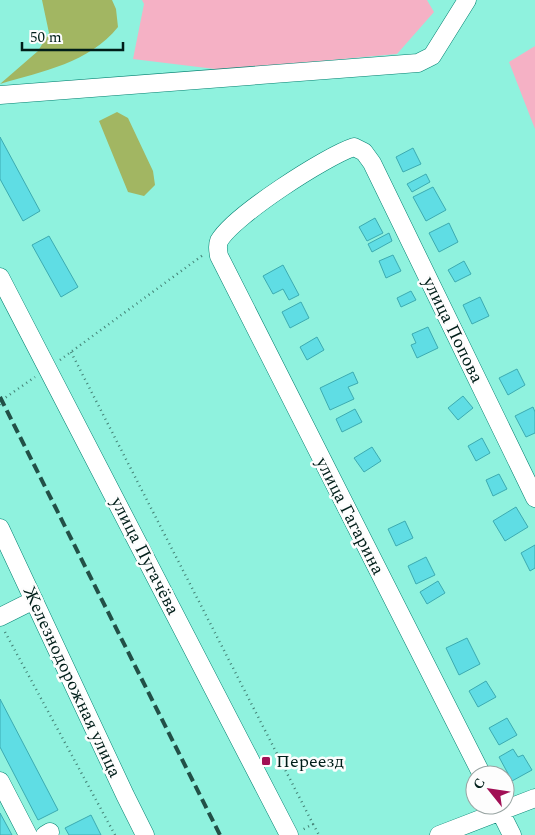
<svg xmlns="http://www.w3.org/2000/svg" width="535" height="835" viewBox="0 0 535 835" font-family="Spectral,serif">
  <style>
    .green { fill: #f5b1c5 }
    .water { fill: #a2b662 }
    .building { fill: #5fdde4; stroke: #3cabb1 }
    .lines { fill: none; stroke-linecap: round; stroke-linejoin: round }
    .minor-casing { stroke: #008070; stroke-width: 19 }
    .path { stroke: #438175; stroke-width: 2.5; stroke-dasharray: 1 4; stroke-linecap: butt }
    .minor { stroke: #fff; stroke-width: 18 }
    .rail { stroke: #225047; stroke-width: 4; stroke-dasharray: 10 5; stroke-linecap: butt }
    .poi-dot { fill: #a10f55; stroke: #fdfdfd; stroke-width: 2 }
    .labels { text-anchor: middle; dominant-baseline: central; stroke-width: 5; stroke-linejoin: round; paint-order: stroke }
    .street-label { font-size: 18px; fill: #001e19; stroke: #fdfdfd }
    .poi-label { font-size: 18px; fill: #001e19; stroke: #fdfdfd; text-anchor: start }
  </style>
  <rect width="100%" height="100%" fill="#8ff2de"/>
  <path class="green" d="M142 0H427L434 12 397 54 223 70 133 59 144 4Z
    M535 46V129L509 62Z"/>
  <path class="water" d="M42 0H112L116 9 118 27C89 63 43 71 0 84L38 51 49 33Z
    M117 112 128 118 153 171 155 185 144 196 128 192 99 121Z"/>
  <path class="building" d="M0 137 40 211 23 221 0 179Z
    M413 148 421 164 403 172 396 157Z
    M426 174 430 182 412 192 407 184Z
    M433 187 446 210 426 221 413 197Z
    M375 218 383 233 367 241 359 227Z
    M449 223 458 242 439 252 429 233Z
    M389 233 392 241 372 252 368 244Z
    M49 236 78 287 61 297 32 245Z
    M393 255 401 271 386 278 379 261Z
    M464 261 471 274 455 282 448 270Z
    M283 265 299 295 289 300 283 289 273 294 263 276Z
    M411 291 416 300 401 307 397 298Z
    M480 297 489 316 472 324 463 305Z
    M301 302 309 318 290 328 282 312Z
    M428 327 438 348 417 358 411 345 416 343 412 334Z
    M317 337 324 350 307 360 300 347Z
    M517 369 525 385 508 395 499 378Z
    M353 372 358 383 348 387 354 399 330 410 320 388Z
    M463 396 473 408 458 420 448 408Z
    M533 407 535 412V433L526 437 515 416Z
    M355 409 362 422 342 432 336 419Z
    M482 438 490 453 476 461 468 446Z
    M372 447 381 461 364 472 354 458Z
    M499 474 507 489 493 496 486 480Z
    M516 507 528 527 505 541 493 521Z
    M405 521 413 538 396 546 388 529Z
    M535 545V568L530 571 521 553Z
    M426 557 435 575 416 584 408 566Z
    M438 581 445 593 427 604 420 592Z
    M467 638 480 664 459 675 446 648Z
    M486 681 496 697 478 707 469 691Z
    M0 699 58 810 38 820 0 747Z
    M507 718 517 735 499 745 489 728Z
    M513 749 518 757 523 755 532 770 512 781 499 757Z
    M0 813 12 835H0Z
    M91 815 101 835H69L65 828Z"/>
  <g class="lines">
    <g class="minor-casing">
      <path id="minor" d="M0 95 418 63 432 56 467 0
        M0 277 289 835
        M0 528 125 795 145 835
        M0 617 34 600
        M482 775 219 256C218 251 217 246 219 241 233 216 326 156 354 147L364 152 372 163 535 498
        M0 781 28 835
        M497 805 512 835
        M45 835 50 832
        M439 835 535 798"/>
    </g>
    <path class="path" d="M71 352 313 824 302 830
      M60 360 203 255
      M0 405 2 400 35 377
      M5 632 115 835
      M313 824 319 835"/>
    <use href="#minor" class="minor"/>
    <path class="rail" d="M0 397 220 835"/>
  </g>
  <rect class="poi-dot" x="261" y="756" width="10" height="10" rx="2.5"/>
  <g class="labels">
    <g class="street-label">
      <text transform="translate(453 330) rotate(64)">улица Попова</text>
      <text transform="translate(350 516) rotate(63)">улица Гагарина</text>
      <text transform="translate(145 556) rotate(63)">улица Пугачёва</text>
      <text transform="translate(72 682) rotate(65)">Железнодорожная улица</text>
    </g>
    <g class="poi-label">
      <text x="276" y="761">Переезд</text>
    </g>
  </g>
  <g transform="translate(490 790) rotate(300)"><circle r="24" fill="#fdfdfd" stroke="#98a4a2"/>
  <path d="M0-4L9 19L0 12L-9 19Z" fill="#a10f55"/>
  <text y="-8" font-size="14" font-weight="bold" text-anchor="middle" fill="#001e19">С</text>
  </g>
  <path d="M22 42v8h101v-8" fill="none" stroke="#001e19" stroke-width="2.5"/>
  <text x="30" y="42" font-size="15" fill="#001e19" stroke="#fdfdfd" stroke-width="4" paint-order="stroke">50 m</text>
</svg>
